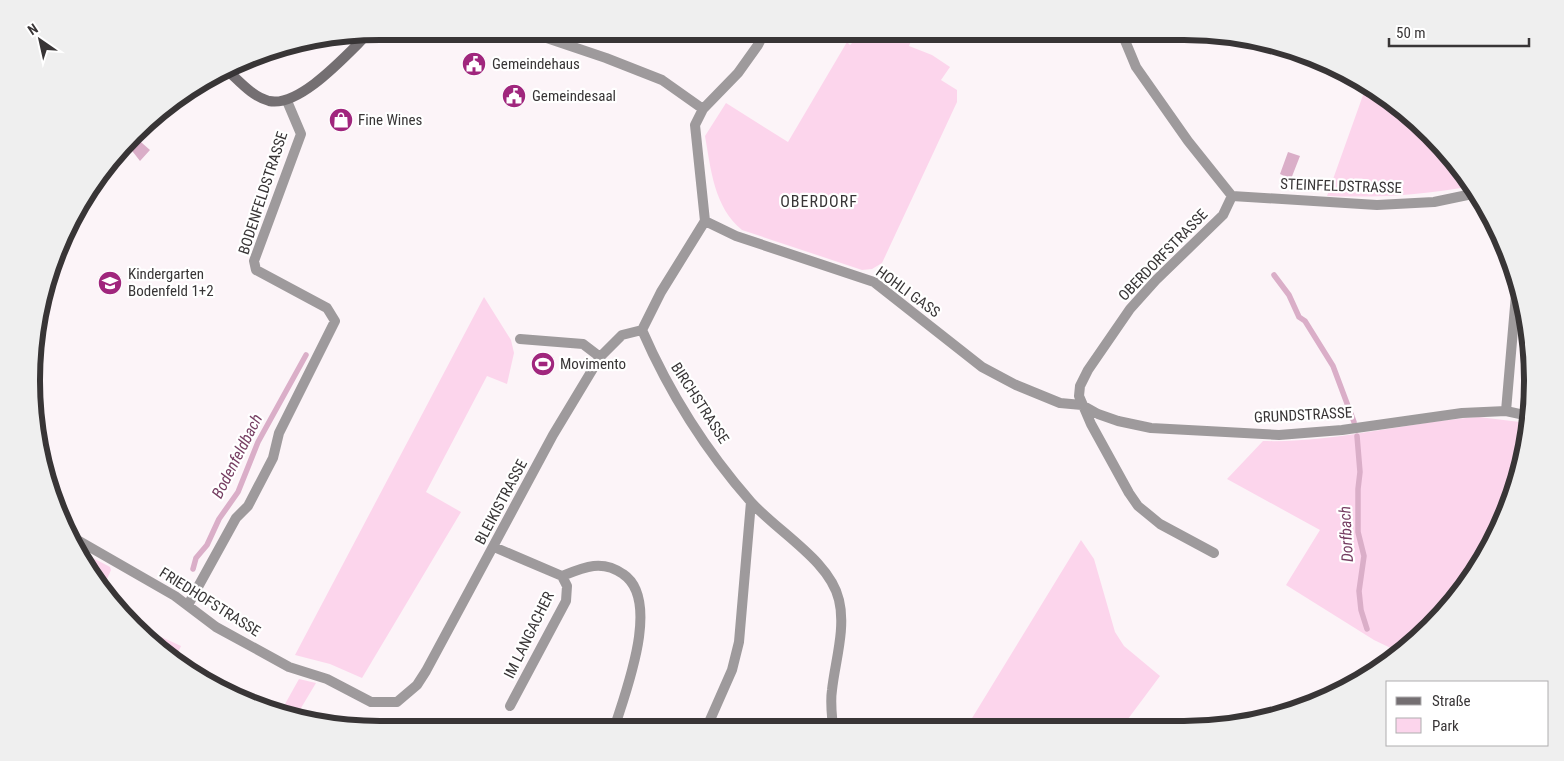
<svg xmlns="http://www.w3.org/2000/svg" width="1564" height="761" viewBox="0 0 1564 761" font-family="'Roboto Condensed',sans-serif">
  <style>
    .green { fill: #fcd5ec }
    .water { fill: #daaec8 }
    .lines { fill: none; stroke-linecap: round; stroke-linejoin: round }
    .stream { stroke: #daaec8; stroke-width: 5.5 }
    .street { stroke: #9e9a9c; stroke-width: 10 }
    .secondary { stroke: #746f72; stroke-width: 10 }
    .labels { text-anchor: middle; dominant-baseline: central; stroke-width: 4.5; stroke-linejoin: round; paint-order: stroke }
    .poi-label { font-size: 15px; fill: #383536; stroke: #fff; text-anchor: start }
    .street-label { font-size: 15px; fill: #383536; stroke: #fff }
    .neighbourhood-label { font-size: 16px; letter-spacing: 1px; fill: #383536; stroke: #fff }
    .water-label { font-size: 16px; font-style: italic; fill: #763e62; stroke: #fff }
    .rim { fill: none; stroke: #383536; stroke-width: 6 }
  </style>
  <rect width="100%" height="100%" fill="#fcf4f8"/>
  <path class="green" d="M864 31H915L909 46 932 55 950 67 941 80 957 90V102L882 263 872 269 862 270 742 230C714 207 711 170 705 136L726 103 788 142 847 42 850 45Z
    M1367 84C1410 108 1442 148 1473 186 1421 195 1380 198 1327 196Z
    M484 297 511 340 514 353 507 384 487 376 426 492 461 512 362 678 330 664 295 655Z
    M1479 417 1529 423 1526 449 1506 514 1461 593 1401 653 1374 640 1286 585 1320 530 1227 479 1263 441C1336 443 1406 422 1479 417Z
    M1081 540 1094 559 1115 632 1124 646 1160 676 1122 727 966 728Z
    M78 550 110 567 111 570 104 586Z
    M131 623 181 646 174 661 134 628Z
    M299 679 316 683 295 718 280 713Z"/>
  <path class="water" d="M134 136 150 150 140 161 126 143Z
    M1288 152 1300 156 1291 179 1280 174Z"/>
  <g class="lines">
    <path class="stream" d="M1274 275 1289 295 1299 317 1305 321 1333 366 1354 422
      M1357 436 1360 472 1358 489V532L1364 556 1359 591 1361 610 1367 629
      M193 569 196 558 207 545 219 519 238 492 258 442 306 355"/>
    <path class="street" d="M526 31 606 58 662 80 703 109
      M1121 31 1136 67 1188 141 1232 196 1223 215 1156 280 1130 309 1088 370 1080 386 1079 396 1091 424 1129 493 1138 506 1160 524 1214 553
      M1123 33 1151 31
      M1232 196 1377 205 1434 202 1477 193
      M705 221 736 236 874 282 982 367 1016 385 1060 403 1082 405 1098 414 1118 421 1151 428 1279 435 1342 430 1462 413 1506 411 1529 416
      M642 330C669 392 707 452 751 502 778 532 830 561 839 600 846 628 835 662 832 690 830 703 832 715 833 728
      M642 330 661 292 705 221 695 125 703 109 738 73 758 45 765 31
      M520 339 583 344 600 357
      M1506 411 1517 283
      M67 534 175 596 216 627 289 667 327 679 371 702H397L417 685 426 671 553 435 600 357 622 335 642 330
      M494 547 562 576C584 567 602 559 623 574 662 600 625 693 614 729
      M188 605 236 518 248 506 273 458 279 433 335 321 327 308 256 270 254 261 301 134 287 101
      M510 706 566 601 567 586 562 576
      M706 729 732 670 739 642 751 502"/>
    <path class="secondary" d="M228 71C240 82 253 97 269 101 300 108 348 53 369 33"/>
  </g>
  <defs>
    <g id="civic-disc" transform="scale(1.25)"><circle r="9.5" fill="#a0267d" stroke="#fff"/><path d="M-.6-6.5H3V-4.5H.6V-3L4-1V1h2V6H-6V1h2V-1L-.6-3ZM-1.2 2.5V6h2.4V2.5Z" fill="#fff"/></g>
    <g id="shop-disc" transform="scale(1.25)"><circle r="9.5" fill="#a0267d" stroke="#fff"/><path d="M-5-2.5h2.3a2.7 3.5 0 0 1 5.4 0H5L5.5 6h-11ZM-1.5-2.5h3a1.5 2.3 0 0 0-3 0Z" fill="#fff"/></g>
    <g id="school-disc" transform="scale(1.25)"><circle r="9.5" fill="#a0267d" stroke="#fff"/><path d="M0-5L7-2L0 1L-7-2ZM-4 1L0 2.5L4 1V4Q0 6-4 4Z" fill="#fff"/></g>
    <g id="stadium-disc" transform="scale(1.25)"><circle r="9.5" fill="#a0267d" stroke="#fff"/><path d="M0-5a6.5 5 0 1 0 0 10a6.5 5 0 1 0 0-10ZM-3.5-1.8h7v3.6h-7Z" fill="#fff"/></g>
  </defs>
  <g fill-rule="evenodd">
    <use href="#civic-disc" x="474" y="64"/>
    <use href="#civic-disc" x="514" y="96"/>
    <use href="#shop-disc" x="341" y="120"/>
    <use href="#school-disc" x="110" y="283"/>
    <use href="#stadium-disc" x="543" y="364"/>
  </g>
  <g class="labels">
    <g class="poi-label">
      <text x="492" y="64">Gemeindehaus</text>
      <text x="532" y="96">Gemeindesaal</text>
      <text x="358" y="120">Fine Wines</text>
      <text x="128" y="274">Kindergarten<tspan x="128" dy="17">Bodenfeld 1+2</tspan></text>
      <text x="560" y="364">Movimento</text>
    </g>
    <g class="street-label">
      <text transform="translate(1341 186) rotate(2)">STEINFELDSTRASSE</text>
      <text transform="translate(263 193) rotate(-72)">BODENFELDSTRASSE</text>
      <text transform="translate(1163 255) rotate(-46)">OBERDORFSTRASSE</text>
      <text transform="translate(908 292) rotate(36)">HOHLI GASS</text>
      <text transform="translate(700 403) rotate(57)">BIRCHSTRASSE</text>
      <text transform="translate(1303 415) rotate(-3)">GRUNDSTRASSE</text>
      <text transform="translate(501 502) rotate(-62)">BLEIKISTRASSE</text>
      <text transform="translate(210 602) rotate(32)">FRIEDHOFSTRASSE</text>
      <text transform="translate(529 635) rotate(-64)">IM LANGACHER</text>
    </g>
    <g class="neighbourhood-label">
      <text x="819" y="201">OBERDORF</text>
    </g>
    <g class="water-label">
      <text transform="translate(237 456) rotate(-63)">Bodenfeldbach</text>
      <text transform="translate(1346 534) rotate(-93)">Dorfbach</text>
    </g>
  </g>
  <path d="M0 0H1564V761H0ZM380 40H1184A340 340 0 0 1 1524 380V381A340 340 0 0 1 1184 721H380A340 340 0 0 1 40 381V380A340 340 0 0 1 380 40Z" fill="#efefef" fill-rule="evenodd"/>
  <path class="rim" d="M380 40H1184A340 340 0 0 1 1524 380V381A340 340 0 0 1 1184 721H380A340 340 0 0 1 40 381V380A340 340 0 0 1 380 40Z"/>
  <rect x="1386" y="681" width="162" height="65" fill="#ffffff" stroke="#afaeaf"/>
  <rect x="1396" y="697" width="25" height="8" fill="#746f72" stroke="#afaeaf"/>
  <text x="1432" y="706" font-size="15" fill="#383536">Straße</text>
  <rect x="1396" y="718" width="25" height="15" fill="#fcd5ec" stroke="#afaeaf"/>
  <text x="1432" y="731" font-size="15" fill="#383536">Park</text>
  <g transform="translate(40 40) rotate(326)" stroke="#ffffff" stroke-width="4" paint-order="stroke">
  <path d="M0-4L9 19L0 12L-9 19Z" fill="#383536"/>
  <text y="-8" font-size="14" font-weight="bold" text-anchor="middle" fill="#383536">N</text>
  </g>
  <path d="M1389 38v8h140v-8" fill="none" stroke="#383536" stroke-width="2.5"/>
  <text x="1396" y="38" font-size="15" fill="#383536" stroke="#ffffff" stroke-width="4" paint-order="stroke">50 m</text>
</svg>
